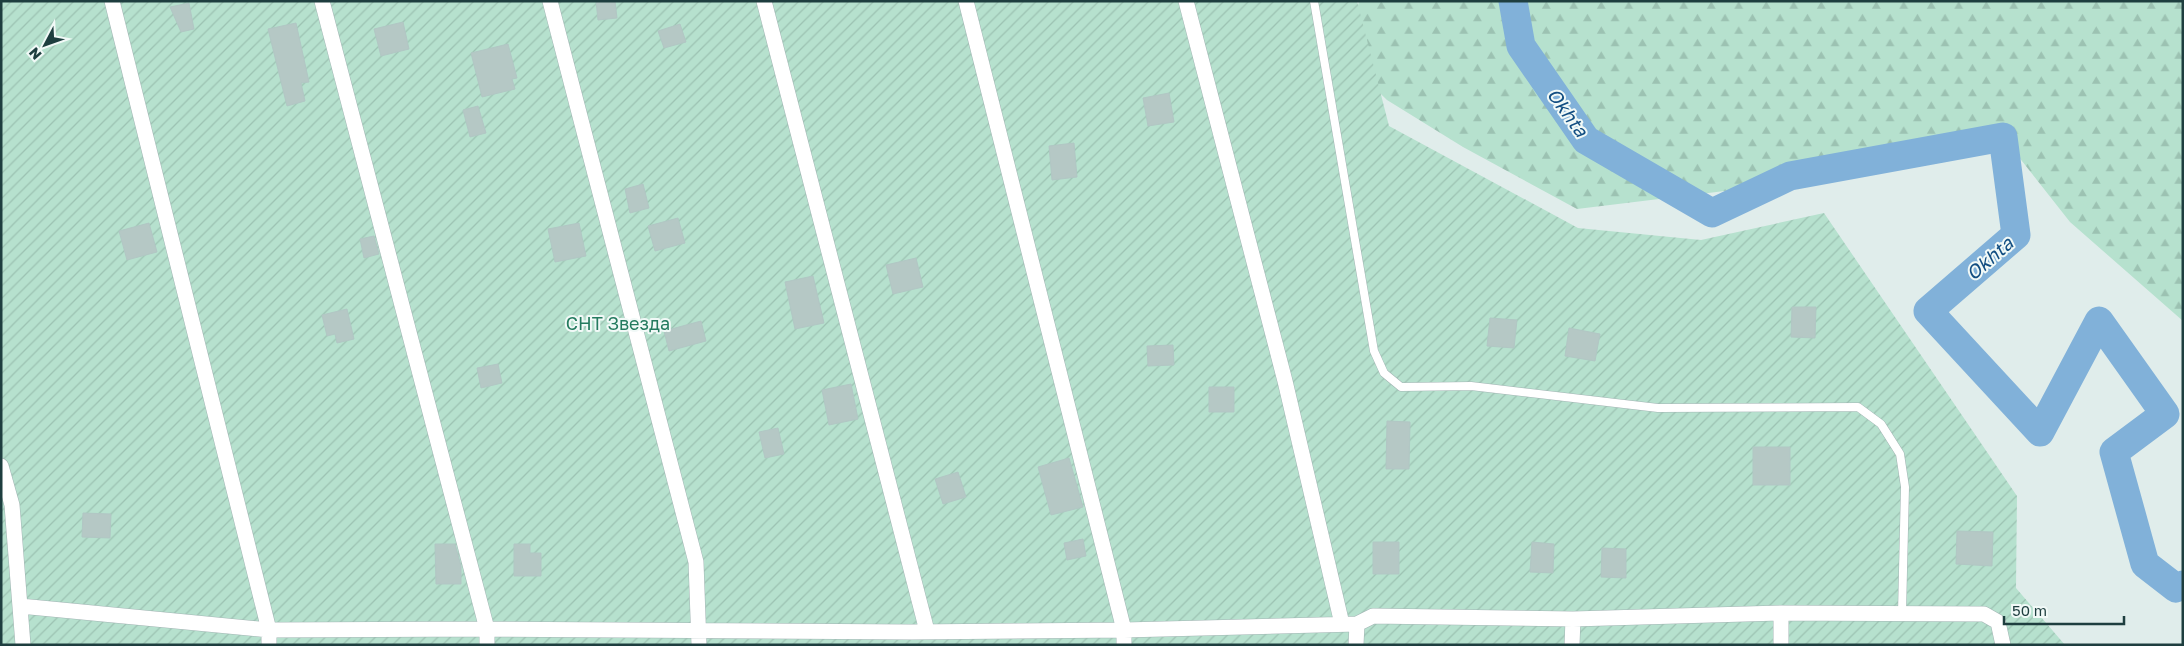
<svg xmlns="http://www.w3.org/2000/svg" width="2184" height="646" viewBox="0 0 2184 646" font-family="'Golos Text',sans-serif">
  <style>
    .forest { fill: url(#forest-firs) }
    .garden { fill: url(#garden-furrows) }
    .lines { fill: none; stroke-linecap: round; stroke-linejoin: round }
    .river { stroke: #81b1d9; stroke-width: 29 }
    .building { fill: #b5c8c5; stroke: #b1c7c4 }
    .service-casing { stroke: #a2b5b4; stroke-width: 9 }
    .minor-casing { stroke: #a2b5b4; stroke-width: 16 }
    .service { stroke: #fff; stroke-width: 8 }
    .minor { stroke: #fff; stroke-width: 15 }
    .labels { text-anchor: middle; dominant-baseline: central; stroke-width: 4; stroke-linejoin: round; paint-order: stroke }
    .park-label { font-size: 18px; fill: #247b5f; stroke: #f1f9f7 }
    .water-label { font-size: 19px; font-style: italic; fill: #124e82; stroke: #f1f9f7 }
  </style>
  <defs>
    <pattern id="forest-firs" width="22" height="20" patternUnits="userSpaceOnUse" patternTransform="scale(1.25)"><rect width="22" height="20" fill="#b6e1ce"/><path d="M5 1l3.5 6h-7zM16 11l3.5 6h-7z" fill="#9cc2b2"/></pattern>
    <pattern id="garden-furrows" width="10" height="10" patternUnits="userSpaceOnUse" patternTransform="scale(1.25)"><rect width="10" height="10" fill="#b6e1ce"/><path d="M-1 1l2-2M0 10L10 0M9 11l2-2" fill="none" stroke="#9cc2b2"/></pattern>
  </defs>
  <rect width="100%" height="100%" fill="#e0edeb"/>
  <path class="forest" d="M1359 1H2183V321L2070 222 2003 137H1948L1824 179 1577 209 1463 147 1387 100 1345 59Z"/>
  <path class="garden" d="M1 1H1357L1389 126 1578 228 1701 240 1824 213 2017 496 2016 588 2065 645H1Z"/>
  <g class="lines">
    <path class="river" d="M1513 1 1521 46 1586 140 1712 213 1790 176 2003 137 2016 235 1928 311 2040 432 2099 321 2165 414 2114 452 2145 564 2176 588 2183 585"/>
  </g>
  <path class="building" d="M596 1H615L617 18 598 20Z
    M189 3 194 29 181 32 170 7Z
    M403 22 409 49 381 56 374 29Z
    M296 23 309 82 301 83 305 101 287 106 268 29Z
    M680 24 686 42 664 48 658 31Z
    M508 44 517 78 512 79 515 89 482 97 471 53Z
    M1169 93 1174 122 1148 126 1143 98Z
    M478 106 486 133 470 137 463 110Z
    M1074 143 1077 177 1052 180 1049 146Z
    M643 184 649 208 630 213 625 189Z
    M678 218 685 243 655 251 648 226Z
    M149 223 157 252 127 260 119 231Z
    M579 223 586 256 555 262 548 229Z
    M374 236 379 254 364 258 360 239Z
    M916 258 923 287 893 294 886 265Z
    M813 276 824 323 795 329 785 282Z
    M1792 307H1816L1815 338 1791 337Z
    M347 309 354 339 337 343 335 334 327 336 322 315Z
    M1490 318 1517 320 1514 348 1487 346Z
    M701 321 706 341 669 351 664 331Z
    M1569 328 1600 334 1595 361 1565 356Z
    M1173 345 1174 365 1148 366 1147 346Z
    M498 364 502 383 481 388 477 368Z
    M851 384 858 419 829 425 822 390Z
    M1209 387H1234V412H1209Z
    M1387 421 1410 422 1409 469H1386Z
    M778 428 784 454 765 458 759 432Z
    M1753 447H1790V485H1753Z
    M1069 458 1083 507 1051 515 1038 467Z
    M958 472 966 497 943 504 935 479Z
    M83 513 111 514 110 538 82 537Z
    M1957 531 1993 532 1992 566 1956 564Z
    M1083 539 1086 556 1067 560 1064 543Z
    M1373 542H1399V574H1373Z
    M1532 542 1554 544 1553 573 1530 572Z
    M435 544H455L461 566V584H436Z
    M514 544H530V553H541V576H514Z
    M1602 548 1626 549V578L1601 577Z"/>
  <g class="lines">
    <g class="service-casing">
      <path id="service" d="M1314 1 1374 351 1384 373 1401 387 1471 386 1658 408 1858 407 1881 424 1900 454 1905 487 1902 613"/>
    </g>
    <g class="minor-casing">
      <path id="minor" d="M112 1 269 630V645
        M322 1 487 629V645
        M550 1 696 562 699 645
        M764 1 927 631
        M966 1 1124 630V645
        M1186 1 1285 381 1342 624
        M1 466 12 505 23 645
        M20 606 269 630 487 629 912 632 1124 630 1357 624 1373 616 1573 619 1781 613 1984 614 1998 622 2003 645
        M1356 645 1357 624
        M1572 645 1573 619
        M1781 645V613"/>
    </g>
    <use href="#service" class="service"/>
    <use href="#minor" class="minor"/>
  </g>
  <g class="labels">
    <g class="park-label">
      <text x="618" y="323">СНТ Звезда</text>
    </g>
    <g class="water-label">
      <text transform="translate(1568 112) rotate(54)">Okhta</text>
      <text transform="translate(1989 258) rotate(-41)">Okhta</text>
    </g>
  </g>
  <rect width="2184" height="646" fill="none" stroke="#1e3e3f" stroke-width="5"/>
  <g transform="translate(45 45) rotate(229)" stroke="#f1f9f7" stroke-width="4" paint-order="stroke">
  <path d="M0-4L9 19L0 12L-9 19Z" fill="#1e3e3f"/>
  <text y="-8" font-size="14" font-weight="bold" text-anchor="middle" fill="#1e3e3f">N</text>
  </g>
  <path d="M2004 616v8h120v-8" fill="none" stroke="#1e3e3f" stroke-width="2.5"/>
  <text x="2012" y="616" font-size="15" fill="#1e3e3f" stroke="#f1f9f7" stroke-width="4" paint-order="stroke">50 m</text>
</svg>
